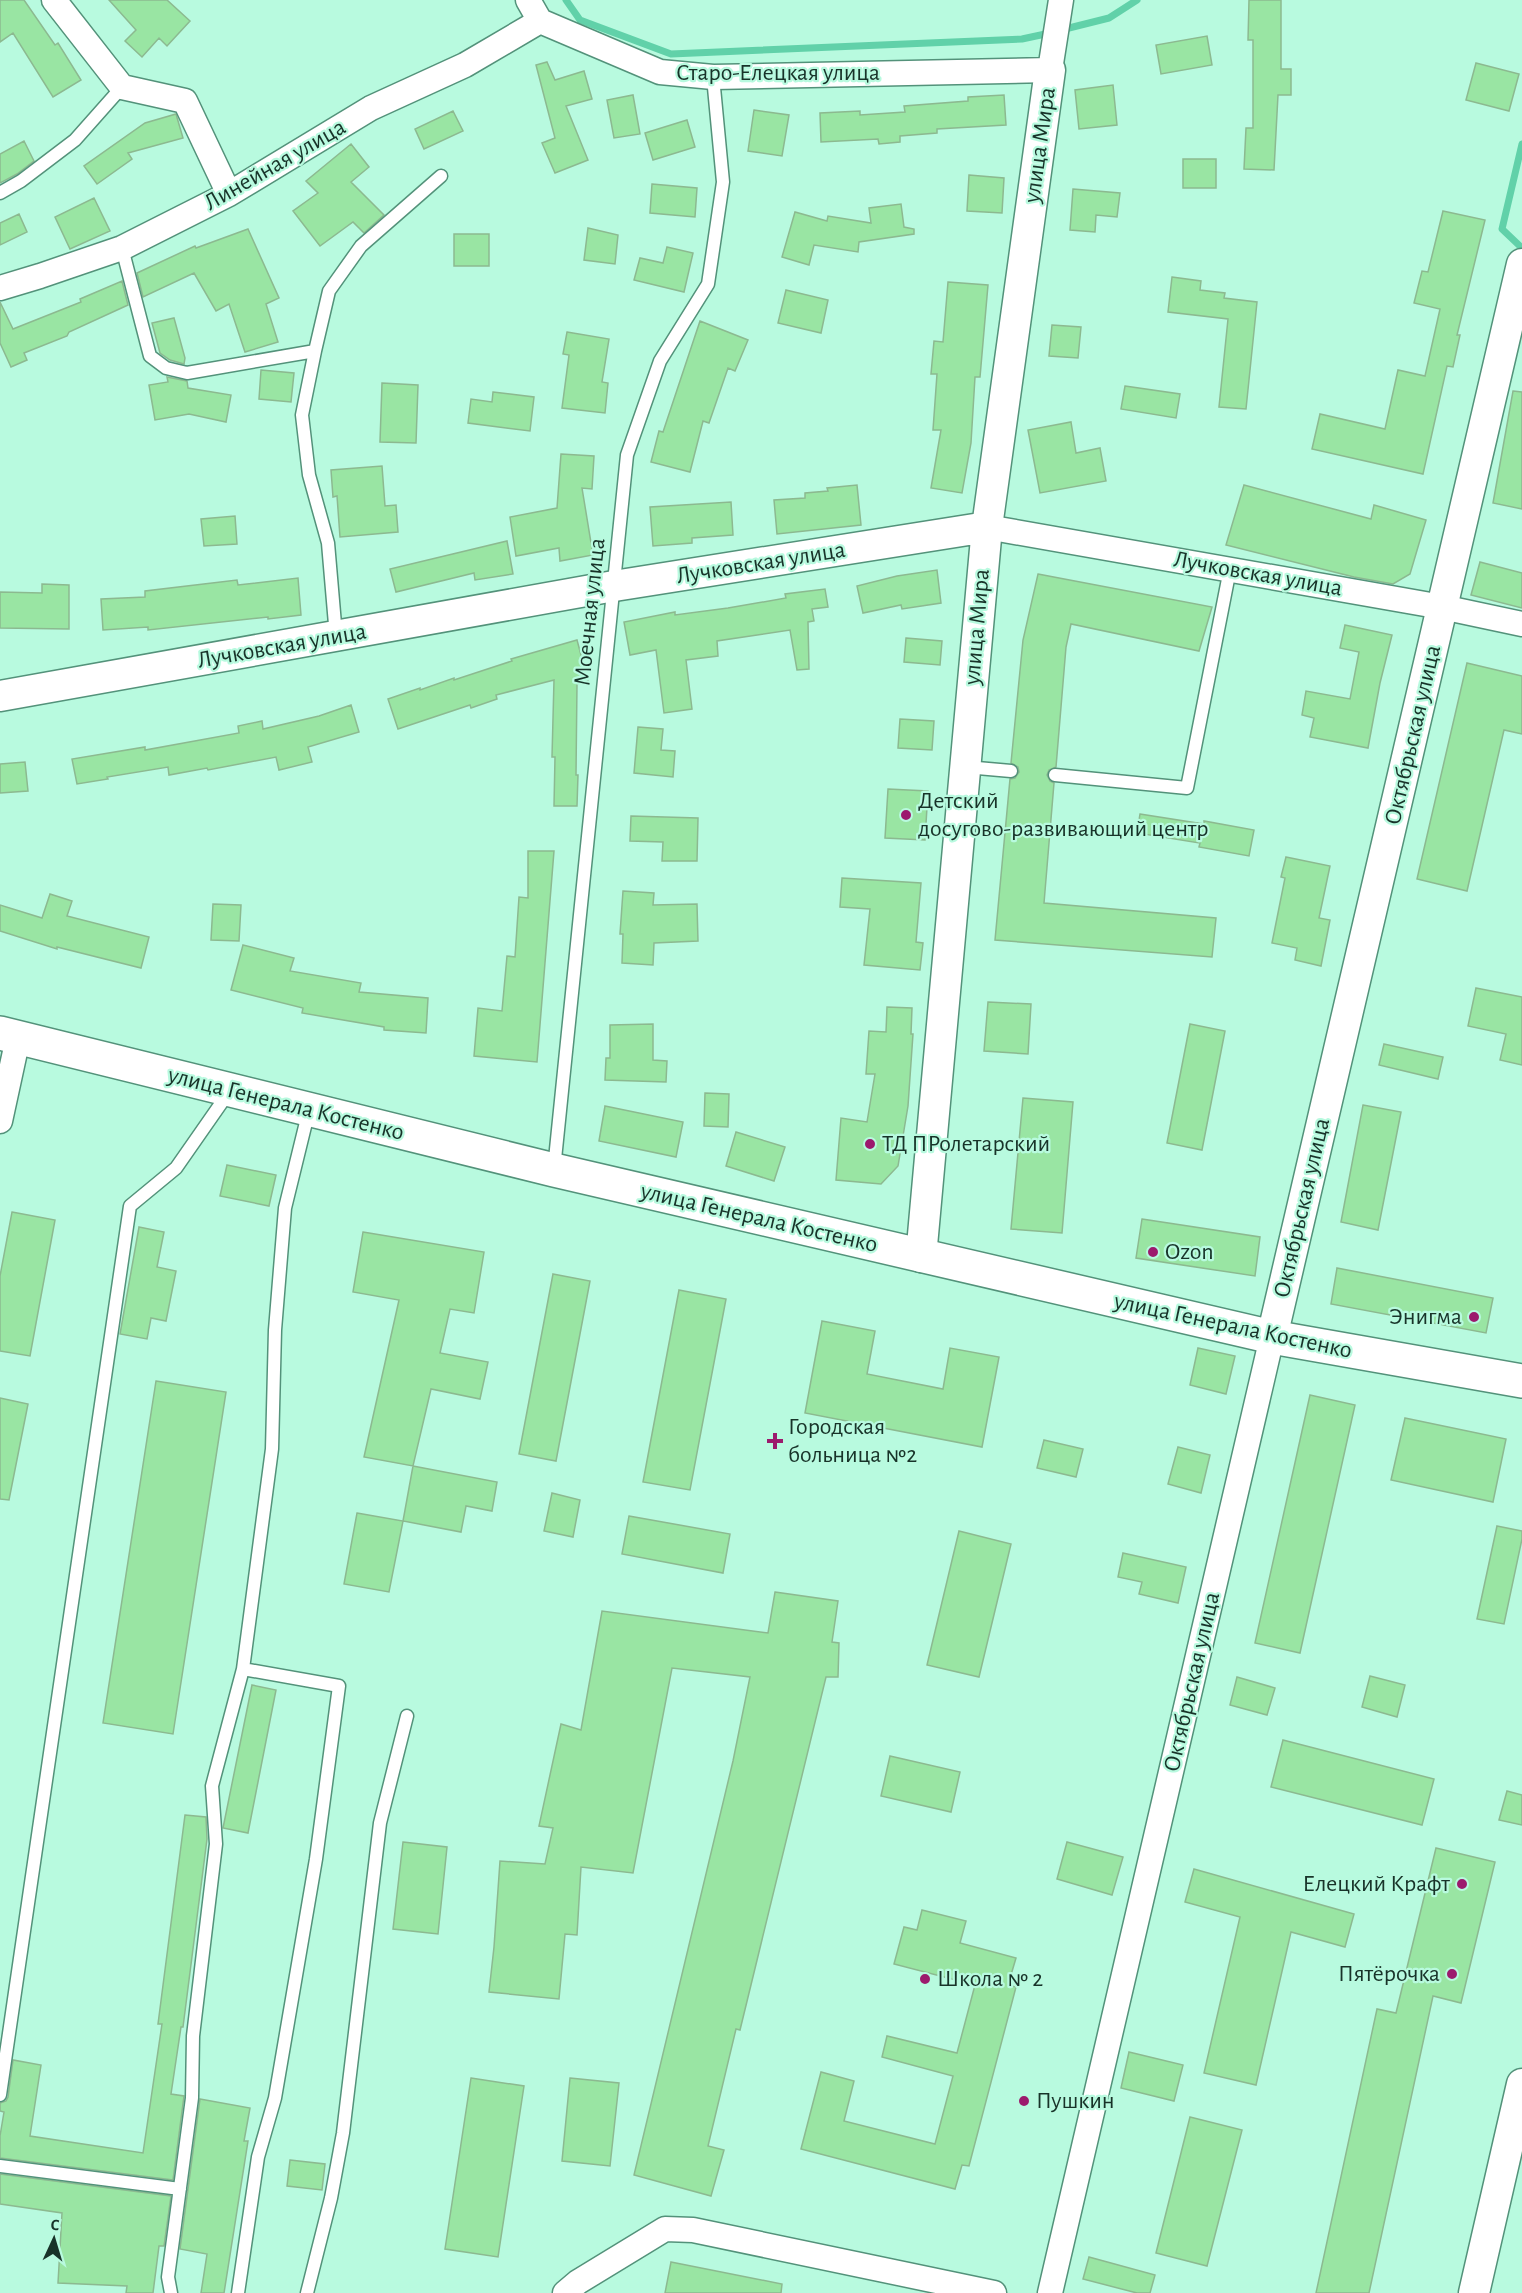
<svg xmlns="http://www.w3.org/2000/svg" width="1522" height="2293" viewBox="0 0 1522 2293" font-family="'Alegreya Sans',sans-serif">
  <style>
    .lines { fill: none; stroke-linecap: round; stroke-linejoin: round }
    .stream { stroke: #61d1a9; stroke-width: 7 }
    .building { fill: #99e5a3; stroke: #8cb990; stroke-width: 1.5 }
    .service-casing { stroke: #53927a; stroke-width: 15 }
    .minor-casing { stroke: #53927a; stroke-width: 27 }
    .tertiary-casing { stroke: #53927a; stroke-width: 33 }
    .secondary-casing { stroke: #53927a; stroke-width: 36 }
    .service { stroke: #fff; stroke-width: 12 }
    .minor { stroke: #fff; stroke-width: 24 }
    .tertiary { stroke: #fff; stroke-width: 30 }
    .secondary { stroke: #fff; stroke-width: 33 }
    .poi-dot { fill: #9c1a6d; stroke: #b8fadf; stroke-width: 2 }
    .labels { text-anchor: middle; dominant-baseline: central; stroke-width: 4.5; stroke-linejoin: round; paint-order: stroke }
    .street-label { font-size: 24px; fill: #183329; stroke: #b8fadf }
    .poi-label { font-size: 24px; fill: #183329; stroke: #b8fadf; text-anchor: start }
  </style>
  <rect width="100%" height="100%" fill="#b8fadf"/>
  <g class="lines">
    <path class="stream" d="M566 0 580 20 671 54 1022 39 1050 33
      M1061 30 1109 18 1137 0
      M1522 144 1502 229 1522 248"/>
  </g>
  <path class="building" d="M0 0H24L55 45 58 43 81 80 53 97 13 33 0 42Z
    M109 0H167L190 21 167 46 159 38 142 57 125 41 136 30Z
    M1249 0H1281V69H1291V95H1278L1274 170 1244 169 1246 128H1253V40H1248Z
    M1207 36 1212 65 1161 74 1156 45Z
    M547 62 555 80 584 71 592 99 566 106 588 160 555 173 542 143 555 138 536 65Z
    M1476 63 1519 74 1509 111 1466 100Z
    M1113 85 1117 125 1079 129 1075 90Z
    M633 95 640 134 614 138 607 100Z
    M1004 95 1006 125 937 129V133L900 136V142L879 144 878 139 821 142 820 113 860 111V115L905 112 904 106 968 101V97Z
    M754 110 789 115 782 156 748 151Z
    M453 111 463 131 424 149 415 129Z
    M176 114 183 138 128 153 132 159 97 184 84 166 145 123Z
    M687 120 695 147 653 160 645 133Z
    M24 141 34 161 17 174 0 183V154Z
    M351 144 369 167 351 182 384 215 364 233 353 222 320 246 293 211 318 193 306 181Z
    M1183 159H1216V188H1183Z
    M969 175 1004 178 1002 213 967 211Z
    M652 184 697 188 695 217 650 213Z
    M1073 189 1120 193 1117 217 1096 215 1095 232 1070 230Z
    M94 198 110 231 70 249 55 217Z
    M901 204 904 227 914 229V234L859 242 858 252 814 245 809 265 782 257 795 212 827 221 828 216 871 223 869 208Z
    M1443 211 1485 220 1457 335H1460L1453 367 1447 366 1423 474 1312 449 1320 414 1385 429 1398 370 1425 376 1440 309 1414 303 1422 271 1428 272Z
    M19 214 27 232 0 245V223Z
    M588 228 618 235 615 264 584 260Z
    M248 229 279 298 266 304 278 342 245 352 229 304 216 311 194 273 143 297 137 273 195 246 196 248Z
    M454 234H489V266H454Z
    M667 247 693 253 684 292 634 280 640 258 663 263Z
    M1172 277 1201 281 1200 290 1225 293 1224 298 1257 302 1246 409 1219 407 1228 319 1168 312Z
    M122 281 128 305 69 332 67 336 24 353 27 360 11 367 0 343V302L13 329 81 302 80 299Z
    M948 282 988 285 980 377H975L971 443 962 493 931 488 941 430H933L937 374H931L934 341 943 342Z
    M786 290 828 300 821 333 778 323Z
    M174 318 185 358 184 364 170 360 160 353 152 323Z
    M700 321 748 340 735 371 728 368 709 423 703 421 690 472 651 462 659 431 663 432Z
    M1052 325 1081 327 1078 358 1049 356Z
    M567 332 609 339 602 382 608 383 605 413 562 408 569 355 563 354Z
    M261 370 294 373 291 402 259 399Z
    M167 377 187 381 188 388 231 395 226 422 189 414 155 420 149 385 168 382Z
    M382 383 418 385 416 443 380 442Z
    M1125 386 1180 394 1176 418 1121 409Z
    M1513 391 1522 392V509L1493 503Z
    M493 392 534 397 530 431 468 423 471 399 492 402Z
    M1071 422 1076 453 1100 448 1106 481 1040 493 1028 430Z
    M561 454 594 456 592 489 582 488 593 555 560 561 559 548 516 556 510 517 557 508Z
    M382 466 385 506 396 505 398 532 340 537 337 496 333 497 331 470Z
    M857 485 861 525 777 534 774 500 805 498V493L828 491 827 488Z
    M1244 485 1371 519 1374 505 1426 520 1410 574 1393 584 1354 577 1226 545Z
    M731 502 733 535 692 538V543L653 546 650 507Z
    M235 516 237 544 204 546 201 519Z
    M507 541 513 574 475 580 474 573 396 592 390 569Z
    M1480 562 1522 573V608L1471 595Z
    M937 570 941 603 902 609 901 605 863 613 857 586 897 576Z
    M1038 574 1212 607 1199 651 1071 624 1066 647 1056 767 1049 770 1047 775 1050 781 1054 783 1044 903 1216 918 1212 957 995 940 1010 779 1015 778 1019 772 1018 767 1011 763 1023 640Z
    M298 578 301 615 268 619V617L148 630V627L103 630 101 599 145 597V591L237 580 238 585Z
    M42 584 69 585V629L0 628V592L42 593Z
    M825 589 828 607 812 609 814 621 808 622 809 669 797 670 790 630 717 641 718 656 686 660 692 709 664 713 656 650 630 655 624 622 675 612V615L728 608 786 598 785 594Z
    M1345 625 1392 635 1380 683 1368 748 1310 737 1314 718 1302 715 1306 691 1350 699 1359 652 1340 648Z
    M906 638 942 641 940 665 904 662Z
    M577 640 588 681 577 684 576 775H578L577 806H554L555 757H552L554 680 496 695 497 699 471 708 470 705 398 729 388 699 420 688V690L454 678V680L512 661 511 659Z
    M1467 663 1522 676V734L1504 730 1467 891 1417 879Z
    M351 705 359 732 308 747 312 762 279 770 276 757 208 770 207 768 169 775 168 767 107 777 108 779 77 784 72 759 145 747V750L239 733 238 726 262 721 263 729 319 716Z
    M900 719 934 721 932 750 898 748Z
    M638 727 663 729 661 750 675 751 673 777 634 773Z
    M25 762 28 791 0 793V764Z
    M888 789 928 791 925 840 885 838Z
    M1140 814 1204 824V821L1254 830 1249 856 1199 847 1200 843 1137 833Z
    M631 816 698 818 697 861H662L663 842 630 841Z
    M528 851H554L537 1062 474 1056 478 1008 502 1011 507 956 515 957 519 897 528 898Z
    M1286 857 1330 866 1319 918 1330 920 1321 966 1295 960 1297 948 1272 943 1285 878 1281 877Z
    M842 878 921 883 916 942 923 943 920 970 864 965 870 909 840 907Z
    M623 891 654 893 653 905 697 904 698 941 654 943 653 965 622 963 623 934H620Z
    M50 894 72 901 67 916 149 937 141 968 57 947V949L0 931V905L42 918Z
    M213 904 241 905 239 941 211 940Z
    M243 945 294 958 290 971 361 983 359 992 428 998 426 1033 384 1030V1027L302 1013 303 1008 231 990Z
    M1476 988 1522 997V1065L1500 1060 1506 1034 1468 1026Z
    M988 1002 1031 1004 1028 1054 984 1051Z
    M887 1007 912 1008 911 1034H913L908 1106 898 1166 881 1184 836 1180 841 1118 867 1122 875 1074H866L869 1031 886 1032Z
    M653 1024V1060L667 1061 666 1082 605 1080 606 1058H610V1025Z
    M1190 1024 1225 1031 1202 1150 1167 1143Z
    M1384 1044 1443 1057 1438 1079 1379 1065Z
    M705 1093 729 1094 728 1127 704 1126Z
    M1023 1098 1073 1102 1062 1233 1011 1229Z
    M1363 1105 1401 1112 1378 1230 1341 1222Z
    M605 1106 683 1122 676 1157 599 1141Z
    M736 1132 785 1147 774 1181 726 1166Z
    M227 1165 276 1175 269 1206 220 1196Z
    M12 1212 55 1220 30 1356 0 1351V1276Z
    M1142 1219 1260 1237 1255 1276 1136 1258Z
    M139 1227 164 1232 157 1267 176 1271 166 1321 151 1318 147 1339 120 1334Z
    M363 1232 484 1252 474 1313 450 1309 440 1353 488 1362 480 1399 431 1389 413 1466 364 1457 399 1300 353 1292Z
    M1337 1268 1493 1298 1486 1333 1331 1304Z
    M553 1274 590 1281 556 1461 519 1454Z
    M679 1290 726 1299 690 1490 643 1482Z
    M822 1321 875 1331 867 1374 943 1389 950 1348 999 1357 982 1447 805 1413Z
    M1198 1348 1235 1356 1226 1394 1190 1385Z
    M156 1381 226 1392 173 1734 103 1723Z
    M1310 1395 1355 1405 1300 1653 1255 1643Z
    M0 1398 28 1404 9 1500 0 1499Z
    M1405 1418 1506 1439 1493 1502 1391 1480Z
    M1044 1440 1083 1449 1076 1477 1037 1468Z
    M1178 1447 1210 1455 1201 1493 1168 1484Z
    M413 1466 497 1482 492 1511 466 1506 461 1532 403 1521Z
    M552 1493 580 1500 573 1537 544 1531Z
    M357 1513 403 1521 389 1592 344 1584Z
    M629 1516 730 1534 723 1573 622 1554Z
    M1497 1526 1522 1531V1539L1504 1624 1477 1619Z
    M959 1531 1011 1544 979 1677 927 1665Z
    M1123 1553 1186 1567 1178 1603 1139 1594 1142 1582 1118 1577Z
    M775 1592 838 1601 832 1642 839 1643 838 1677H826L740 2030 736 2029 708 2146 724 2150 711 2196 634 2175 733 1761 750 1677 672 1668 633 1873 581 1867 577 1935 565 1934 559 1999 489 1992 494 1947 500 1861 545 1864 553 1828 539 1826 561 1724 581 1730 602 1611 768 1633Z
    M1370 1676 1405 1685 1397 1717 1362 1707Z
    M1237 1677 1275 1688 1267 1715 1230 1705Z
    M252 1685 276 1690 248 1833 223 1828Z
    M1283 1740 1434 1779 1422 1825 1271 1787Z
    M890 1756 960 1772 951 1812 881 1796Z
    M1507 1791 1522 1795V1825L1499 1820Z
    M185 1815 206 1817 207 1839 183 2027H181L171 2094 184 2096 173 2180 0 2158V2136L4 2112 0 2111V2103L6 2101 8 2097 13 2060 41 2065 30 2136 143 2153 162 2024H158Z
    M403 1842 447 1847 438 1934 393 1929Z
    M1067 1842 1123 1857 1112 1895 1057 1879Z
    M1436 1848 1495 1862 1461 2003 1433 1996 1369 2293H1316L1377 2009 1396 2013Z
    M1194 1869 1354 1914 1345 1947 1291 1932 1256 2085 1204 2073 1240 1917 1185 1902Z
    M922 1910 966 1921 960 1943 1016 1958 1008 1985 1016 1987 969 2166 962 2165 955 2189 801 2149 821 2072 854 2081 844 2121 935 2144 953 2076 882 2057 887 2036 957 2053 975 1985 894 1964 904 1927 917 1930Z
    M1129 2052 1183 2065 1174 2101 1121 2088Z
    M471 2078 524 2086 498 2257 445 2249Z
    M570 2078 619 2083 610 2166 562 2161Z
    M200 2099 250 2108 244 2141H248L224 2293H201L207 2254 180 2249Z
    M1190 2117 1242 2130 1207 2266 1156 2253Z
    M290 2160 325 2164 322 2190 287 2186Z
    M0 2174 171 2196 164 2246H159L153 2293H126L127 2286 58 2283 62 2213 0 2204Z
    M1089 2257 1155 2275 1150 2293H1137L1083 2279Z
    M671 2262 782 2284 781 2293H665Z"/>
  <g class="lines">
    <g class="service-casing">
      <path id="service" d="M0 193 21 181 75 140 122 87
        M122 248 150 356 166 368 187 373 315 351
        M336 636 328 543 309 475 302 415 315 351 329 291 361 246 441 176
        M966 767 1011 771
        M1055 775 1187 788 1230 569
        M554 1169 627 455 660 361 708 284 723 182 713 77
        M0 2095 130 1206 176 1168 229 1092
        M0 2166 180 2189
        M171 2293 168 2277 192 2098 193 2036 216 1844 212 1786 243 1669 272 1449 275 1330 285 1208 309 1110
        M238 2293 258 2157 275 2098 316 1859 339 1686 243 1669
        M307 2293 331 2198 343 2133 380 1823 407 1716"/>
    </g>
    <g class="minor-casing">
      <path id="minor" d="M54 0 122 87 185 101 229 194
        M528 0 540 21 660 72 713 77 1050 70 1061 0
        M0 288 40 276 122 248 229 194 371 108 465 65 540 21
        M987 527 1442 607 1522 624
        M0 1121 18 1038
        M565 2293 578 2282 665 2229 693 2230 994 2293
        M1050 2293 1272 1337"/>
    </g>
    <g class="tertiary-casing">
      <path id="tertiary" d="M0 696 614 586 987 527
        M921 1257 987 527 1050 70
        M1272 1337 1522 264
        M1474 2293 1522 2084"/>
    </g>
    <g class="secondary-casing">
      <path id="secondary" d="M0 1033 554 1170 1272 1337 1522 1381"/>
    </g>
    <use href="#service" class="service"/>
    <use href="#minor" class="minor"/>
    <use href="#tertiary" class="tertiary"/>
    <use href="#secondary" class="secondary"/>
  </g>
  <g class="poi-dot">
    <circle cx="906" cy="815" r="6"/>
    <circle cx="870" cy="1144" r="6"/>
    <circle cx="1153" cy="1252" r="6"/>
    <circle cx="1474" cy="1317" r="6"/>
    <path d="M772 1432h6v6h6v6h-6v6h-6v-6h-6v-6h6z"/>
    <circle cx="1462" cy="1884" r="6"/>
    <circle cx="1452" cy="1974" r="6"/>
    <circle cx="925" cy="1979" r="6"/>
    <circle cx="1024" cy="2101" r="6"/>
  </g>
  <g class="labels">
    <g class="street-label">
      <text x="778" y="73">Старо-Елецкая улица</text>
      <text transform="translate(1040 145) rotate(-82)">улица Мира</text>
      <text transform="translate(275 165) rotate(-30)">Линейная улица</text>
      <text transform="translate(761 563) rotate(-9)">Лучковская улица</text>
      <text transform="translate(1258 574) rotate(10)">Лучковская улица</text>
      <text transform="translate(590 612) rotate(-84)">Моечная улица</text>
      <text transform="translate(977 627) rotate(-85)">улица Мира</text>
      <text transform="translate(282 646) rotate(-10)">Лучковская улица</text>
      <text transform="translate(1413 735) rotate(-77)">Октябрьская улица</text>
      <text transform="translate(286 1104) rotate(14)">улица Генерала Костенко</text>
      <text transform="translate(1302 1208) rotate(-77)">Октябрьская улица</text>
      <text transform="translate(759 1218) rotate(13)">улица Генерала Костенко</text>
      <text transform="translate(1233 1326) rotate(12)">улица Генерала Костенко</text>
      <text transform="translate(1192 1682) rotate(-77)">Октябрьская улица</text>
    </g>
    <g class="poi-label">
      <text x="918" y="801">Детский<tspan x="918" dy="28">досугово-развивающий центр</tspan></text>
      <text x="882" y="1144">ТД ПРолетарский</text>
      <text x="1165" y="1252">Ozon</text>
      <text x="1462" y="1317" text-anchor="end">Энигма</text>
      <text x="788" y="1427">Городская<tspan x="788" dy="28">больница №2</tspan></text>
      <text x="1450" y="1884" text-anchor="end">Елецкий Крафт</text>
      <text x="1440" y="1974" text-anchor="end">Пятёрочка</text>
      <text x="937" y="1979">Школа № 2</text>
      <text x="1036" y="2101">Пушкин</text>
    </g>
  </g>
  <g transform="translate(54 2239) rotate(4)" stroke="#b8fadf" stroke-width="4.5" paint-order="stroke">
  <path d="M0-4.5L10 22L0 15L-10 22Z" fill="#183329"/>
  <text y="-9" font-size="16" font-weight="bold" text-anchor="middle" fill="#183329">С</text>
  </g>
</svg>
